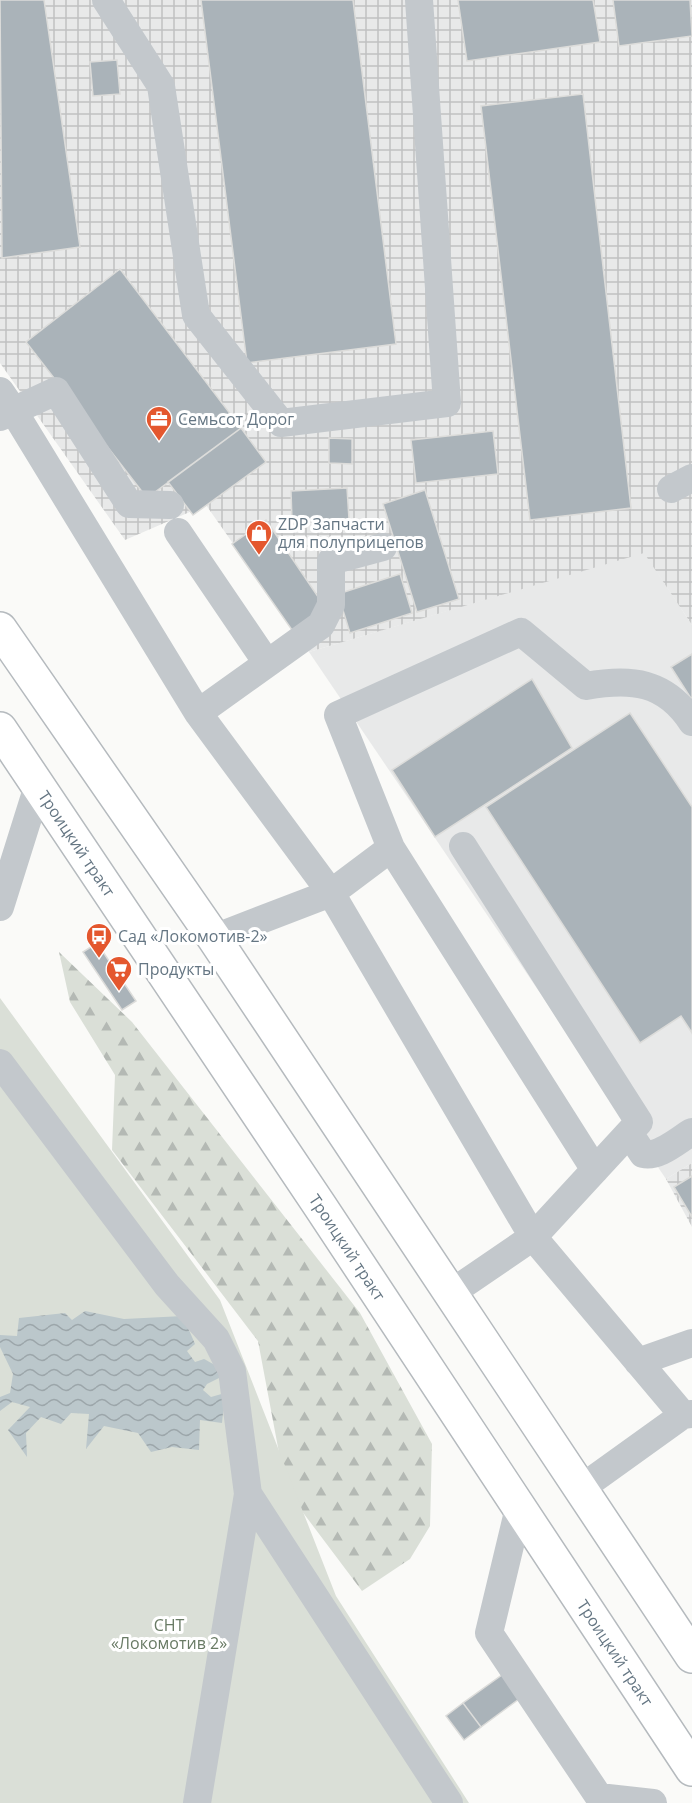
<svg xmlns="http://www.w3.org/2000/svg" width="692" height="1803" viewBox="0 0 692 1803" font-family="'Open Sans',sans-serif">
  <style>
    .built { fill: #e8e9e9 }
    .industrial { fill: url(#industrial-grid) }
    .forest { fill: url(#forest-firs) }
    .garden { fill: #dadfd7 }
    .water { fill: url(#water-waves) }
    .building { fill: #aab3b9; stroke: #dcdcda; stroke-width: 1.5 }
    .lines { fill: none; stroke-linecap: round; stroke-linejoin: round }
    .major-casing { stroke: #b5babe; stroke-width: 36 }
    .minor { stroke: #c3c8cc; stroke-width: 28 }
    .major { stroke: #fff; stroke-width: 33 }
    .labels { text-anchor: middle; dominant-baseline: central; stroke-width: 6; stroke-linejoin: round; paint-order: stroke }
    .poi-label { font-size: 16px; fill: #657683; stroke: #fff; text-anchor: start }
    .street-label { font-size: 16px; fill: #657683; stroke: #fff }
    .park-label { font-size: 16px; fill: #687a64; stroke: #fff }
  </style>
  <defs>
    <pattern id="industrial-grid" width="8" height="8" patternUnits="userSpaceOnUse" patternTransform="scale(1.5)"><rect width="8" height="8" fill="#e8e9e9"/><path d="M0 4h8M4 0v8" fill="none" stroke="#c0c1c2"/></pattern>
    <pattern id="forest-firs" width="22" height="20" patternUnits="userSpaceOnUse" patternTransform="scale(1.5)"><rect width="22" height="20" fill="#dadfd7"/><path d="M5 1l3.5 6h-7zM16 11l3.5 6h-7z" fill="#b4b9b4"/></pattern>
    <pattern id="water-waves" width="16" height="10" patternUnits="userSpaceOnUse" patternTransform="scale(1.5)"><rect width="16" height="10" fill="#bbc7cb"/><path d="M0 5q4-4 8 0t8 0" fill="none" stroke="#9ca6aa"/></pattern>
  </defs>
  <rect width="100%" height="100%" fill="#fafaf8"/>
  <path class="built" d="M644 552 692 625V1163L666 1179 309 652Z"/>
  <path class="industrial" d="M0 0H692V625L644 553 309 652 206 505 125 540 0 363Z
    M692 1163V1227L666 1179Z"/>
  <path class="forest" d="M59 952 132 1022 360 1313 432 1444 430 1526 410 1559 362 1591 286 1490 258 1341 112 1150 115 1075 70 1002Z"/>
  <path class="garden" d="M0 998 220 1300 336 1596 469 1803H0Z"/>
  <path class="water" d="M85 1311 124 1319 183 1316 195 1344 187 1351 195 1362 204 1359 224 1370 223 1376 207 1384 203 1390 211 1397 225 1393 222 1423 200 1420 199 1450 172 1447 151 1452 138 1433 104 1426 86 1449 89 1414 71 1413 61 1424 41 1417 26 1433 27 1457 8 1430 30 1407 12 1402 0 1411V1397L10 1393 13 1374 0 1347V1335L17 1336 19 1318 65 1313 72 1320Z"/>
  <path class="building" d="M0 0H44L80 247 2 258Z
    M201 0H353L396 344 247 363Z
    M458 0H593L600 42 467 61Z
    M613 0H690L692 36 619 46Z
    M117 60 120 94 93 96 90 62Z
    M583 94 631 508 530 520 481 106Z
    M120 269 241 428 147 498 26 342Z
    M241 428 266 462 193 515 168 482Z
    M493 431 498 474 416 483 411 440Z
    M329 438 352 439V464L329 463Z
    M347 488 349 519 292 521 291 491Z
    M425 490 459 599 417 612 383 504Z
    M266 520 325 607 292 630 232 544Z
    M400 574 412 613 350 633 338 594Z
    M692 654V700L671 667Z
    M532 679 572 748 435 837 392 770Z
    M630 713 692 807V1033L681 1016 640 1043 486 807Z
    M97 943 136 1001 122 1010 83 952Z
    M692 1176V1217L674 1187Z
    M520 1662 538 1685 481 1727 463 1703Z
    M463 1703 481 1727 464 1740 446 1716Z"/>
  <g class="lines">
    <g class="major-casing">
      <g id="major">
        <path d="M0 629 214 938 692 1656"/>
        <path id="s1" d="M0 729 320 1206 692 1769"/>
      </g>
    </g>
    <path class="minor" d="M106 0 161 86 196 315 281 423 447 403 419 0
      M0 391 13 410 198 713 331 893 533 1237 683 1415
      M0 417 56 391 129 504 170 505
      M671 489 692 478
      M178 532 267 663
      M198 713 321 625 331 605V561L383 547
      M0 907 38 786
      M214 938 331 893 391 848
      M0 1063 167 1285 216 1339 232 1371 248 1494 449 1803
      M629 1133 643 1154C659 1158 678 1140 692 1132
      M595 1170 391 848 338 715 521 632 586 686C631 678 665 681 692 722
      M451 1293 533 1237 639 1122 463 846
      M638 1362 692 1343
      M580 1489 683 1415 692 1414
      M519 1508 489 1633 599 1797 653 1803
      M197 1803 248 1494"/>
    <use href="#major" class="major"/>
  </g>
  <defs>
    <g id="office-pin" transform="scale(1.35)"><path d="M0 17L-7.5 6A9.5 9.5 0 1 1 7.5 6Z" fill="#e4572e" stroke="#fff"/><path d="M-6-3h4V-5.5h4V-3h4V5H-6ZM-1-4.5V-3h2v-1.5ZM-6 0V1H6V0Z" fill="#fff"/></g>
    <g id="shop-pin" transform="scale(1.35)"><path d="M0 17L-7.5 6A9.5 9.5 0 1 1 7.5 6Z" fill="#e4572e" stroke="#fff"/><path d="M-5-2.5h2.3a2.7 3.5 0 0 1 5.4 0H5L5.5 6h-11ZM-1.5-2.5h3a1.5 2.3 0 0 0-3 0Z" fill="#fff"/></g>
    <g id="bus-pin" transform="scale(1.35)"><path d="M0 17L-7.5 6A9.5 9.5 0 1 1 7.5 6Z" fill="#e4572e" stroke="#fff"/><path d="M-5-6H5V4H4V6H2V4H-2V6H-4V4H-5ZM-3.5-4V0h7V-4ZM-3.5 1.2v1.5H-2V1.2ZM2 1.2v1.5H3.5V1.2Z" fill="#fff"/></g>
    <g id="supermarket-pin" transform="scale(1.35)"><path d="M0 17L-7.5 6A9.5 9.5 0 1 1 7.5 6Z" fill="#e4572e" stroke="#fff"/><path d="M-6-5.5h2.5l.6 2H6L4.5 2H-2.5L-4.4-4H-6ZM-1.5 3.2a1.3 1.3 0 1 0 .1 0ZM3 3.2a1.3 1.3 0 1 0 .1 0Z" fill="#fff"/></g>
  </defs>
  <g fill-rule="evenodd">
    <use href="#office-pin" x="159" y="419"/>
    <use href="#shop-pin" x="259" y="533"/>
    <use href="#bus-pin" x="99" y="936"/>
    <use href="#supermarket-pin" x="119" y="969"/>
  </g>
  <g class="labels">
    <g class="poi-label">
      <text x="178" y="419">Семьсот Дорог</text>
      <text x="278" y="524">ZDP Запчасти<tspan x="278" dy="18">для полуприцепов</tspan></text>
      <text x="118" y="936">Сад «Локомотив-2»</text>
      <text x="138" y="969">Продукты</text>
    </g>
    <g class="street-label">
      <text stroke="none"><textPath href="#s1" startOffset="138">Троицкий тракт</textPath></text>
      <text stroke="none"><textPath href="#s1" startOffset="624">Троицкий тракт</textPath></text>
      <text stroke="none"><textPath href="#s1" startOffset="1110">Троицкий тракт</textPath></text>
    </g>
    <g class="park-label">
      <text x="169" y="1625">СНТ<tspan x="169" dy="18">«Локомотив 2»</tspan></text>
    </g>
  </g>
</svg>
